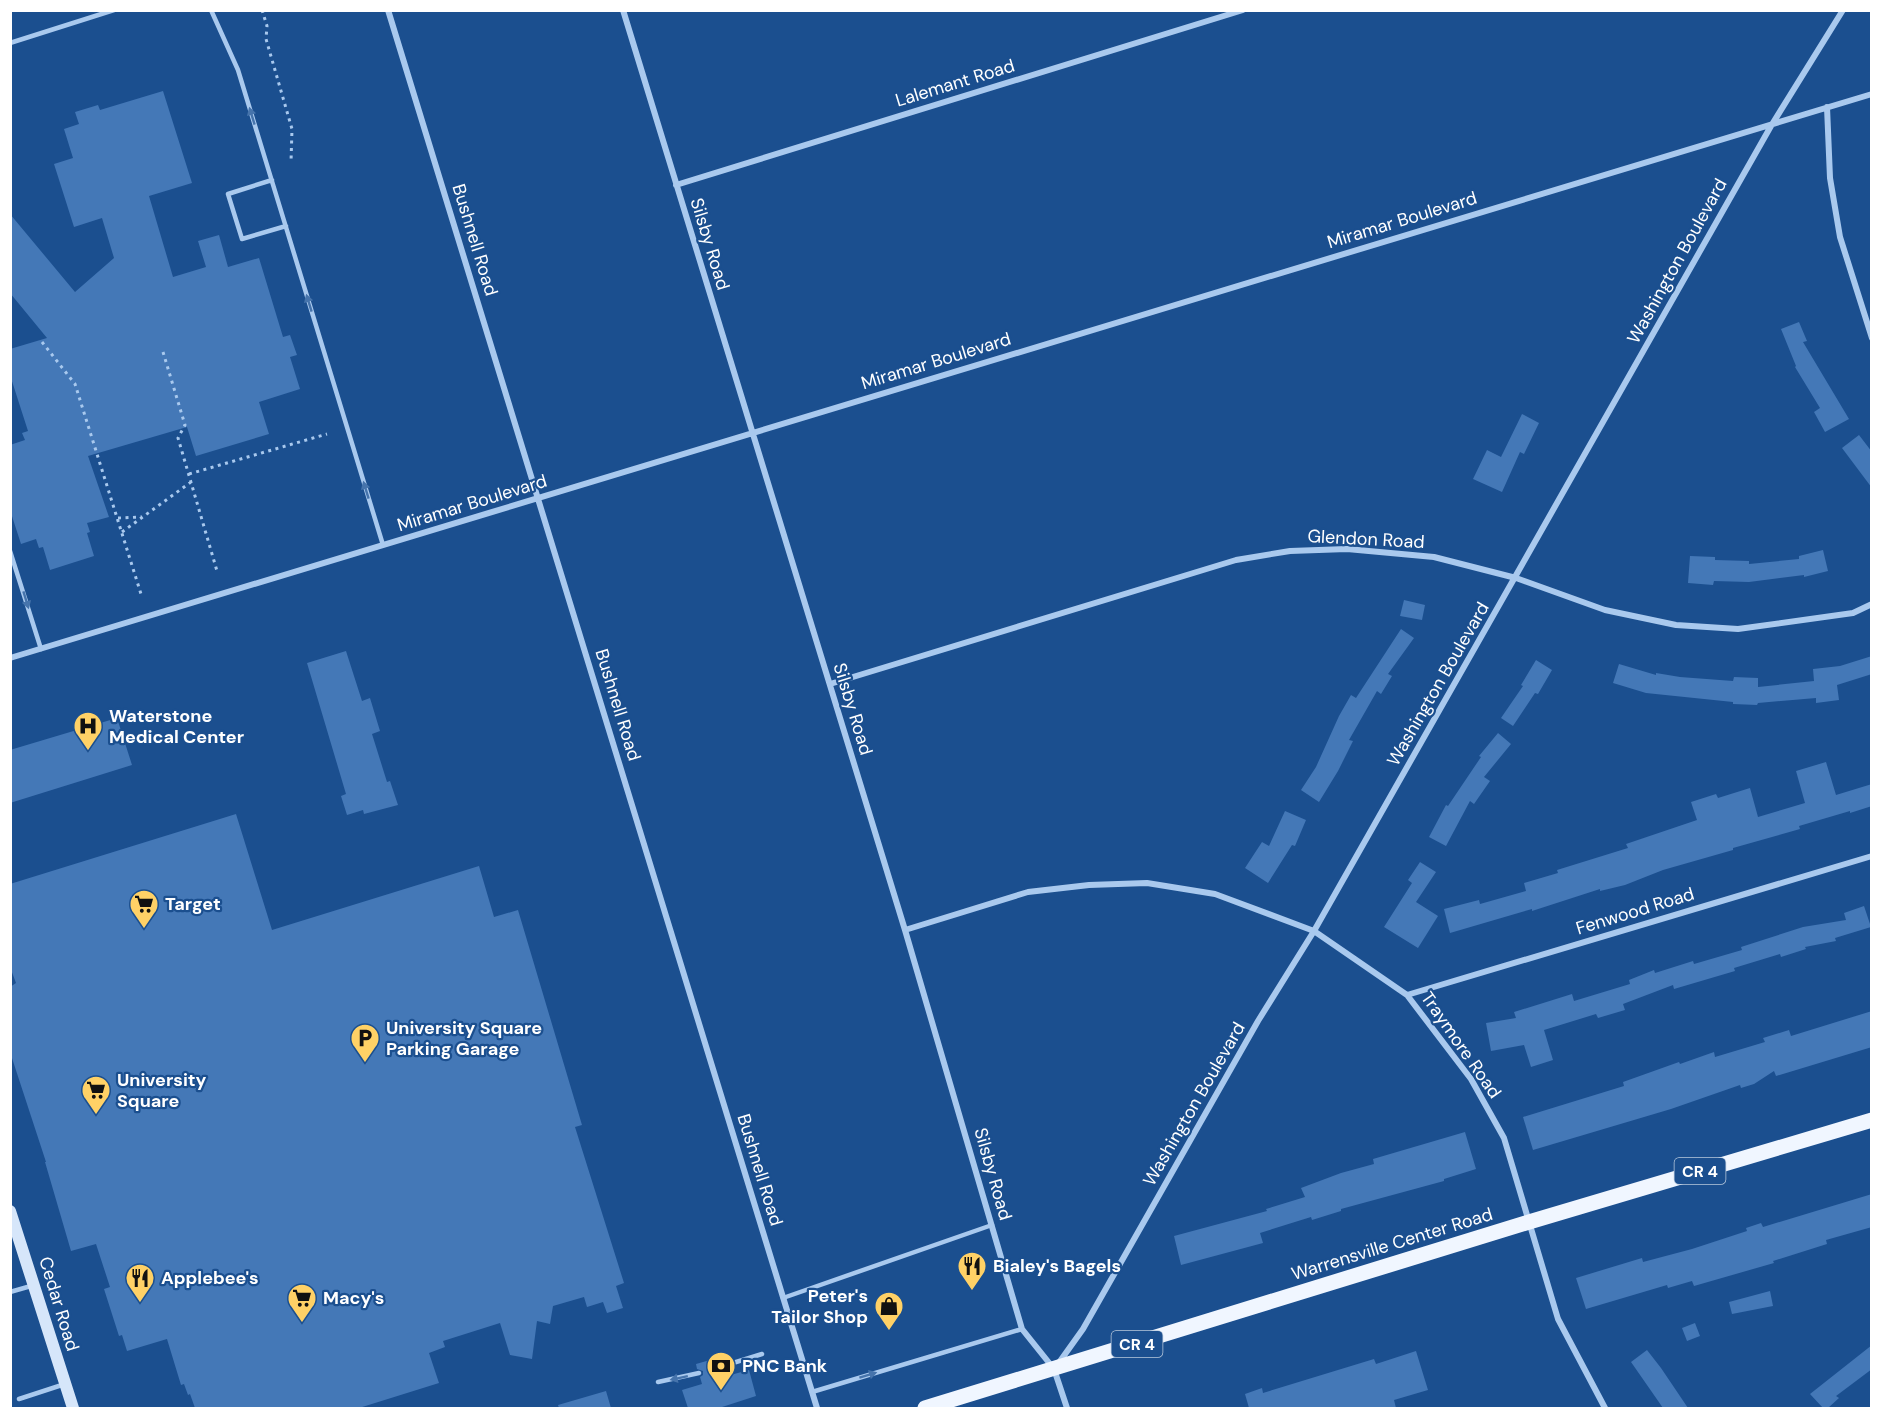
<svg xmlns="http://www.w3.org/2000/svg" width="1882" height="1419" viewBox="0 0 1882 1419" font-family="'DM Sans',sans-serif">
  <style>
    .building { fill: #4478b7 }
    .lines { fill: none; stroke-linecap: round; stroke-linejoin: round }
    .path { stroke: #a9c9ee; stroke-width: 3; stroke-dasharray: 3 4.5; stroke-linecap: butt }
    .service { stroke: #a9c9ee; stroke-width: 4.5 }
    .minor { stroke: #a9c9ee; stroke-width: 6 }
    .secondary { stroke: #d6e6fa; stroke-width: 12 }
    .primary { stroke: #f0f6ff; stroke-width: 15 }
    .oneway { fill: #4674ac }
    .labels { text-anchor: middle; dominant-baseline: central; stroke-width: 4.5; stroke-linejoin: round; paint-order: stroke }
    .shield { fill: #1b4f8f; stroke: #bbcadd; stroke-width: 1.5 }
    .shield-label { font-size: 16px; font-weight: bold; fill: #fff }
    .street-label { font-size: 18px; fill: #fff; stroke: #1b4f8f }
    .poi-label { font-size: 18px; font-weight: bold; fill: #fff; stroke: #1b4f8f; text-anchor: start }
  </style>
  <rect width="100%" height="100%" fill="#1b4f8f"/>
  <path class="building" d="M163 91 192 183 149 196 173 277 206 267 198 241 219 235 228 267 259 258 283 337 290 335 297 355 290 357 300 389 259 402 269 434 196 456 187 427 88 456 109 517 87 523 90 532 87 533 94 556 50 570 43 547 39 548 36 539 21 544 10 510V445L25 440 22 433 28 431 10 375V349L47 338 10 293V214L75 292 114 258 102 218 74 227 54 164 73 158 64 129 79 124 75 112 98 105 100 110Z
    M1799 322 1807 341 1803 342 1849 419 1825 432 1814 412 1820 408 1795 367 1796 366 1781 329Z
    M1522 414 1539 423 1524 454 1520 452 1502 492 1473 479 1487 450 1501 457Z
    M1859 435 1872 452V488L1842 448Z
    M1823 550 1828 571 1804 577V575L1749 582 1714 581 1713 585 1688 583 1690 556 1715 557V560L1749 561V564L1799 559V556Z
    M1404 600 1425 605 1422 620 1400 616Z
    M1401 629 1414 638 1388 674 1392 676 1381 694 1377 691 1349 740 1353 741 1338 771 1319 802 1301 790 1316 767 1339 716 1351 695 1356 698Z
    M346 651 362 701 370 698 380 731 372 734 387 782 390 781 398 805 364 814 363 810 347 815 341 796 346 794 307 663Z
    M1872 656V674L1837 685 1839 700 1816 703V698L1758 703 1757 705 1733 704V702L1646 693 1613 683 1619 664 1656 675V673L1680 677 1733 681 1734 677 1758 678V687L1814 681 1813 669 1840 666Z
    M1536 660 1552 670 1538 694 1535 693 1513 726 1501 718 1523 686 1521 685Z
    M117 718 132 765 10 803V750Z
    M1498 733 1511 744 1484 777 1490 781 1474 804 1470 801 1446 846 1429 837 1446 805 1448 806 1481 757 1479 756Z
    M1826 762 1836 795 1872 784V806L1850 813V811L1799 826 1800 829 1733 848V850L1663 870 1625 885 1600 891V889L1532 911V909L1450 933 1444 909 1479 900 1480 904 1526 891 1524 883 1558 873 1557 870 1628 848 1626 844 1697 820 1691 802 1716 794 1718 798 1750 788 1758 817 1805 803 1796 771Z
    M1285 811 1306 820 1295 846 1292 845 1268 883 1245 868 1262 842 1269 846Z
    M236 814 272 930 479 866 494 917 518 910 582 1125 575 1127 624 1283 616 1286 623 1308 607 1313 603 1302 587 1307 584 1297 553 1306 550 1324 537 1321 532 1359 510 1355 500 1323 443 1341 445 1347 429 1353 439 1383 359 1408H195L190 1394 188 1395 184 1384 181 1385 167 1339 127 1351 122 1335 119 1336 104 1289 110 1287 96 1244 71 1251 45 1162H46L10 1052V987L16 983 10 967V884Z
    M1420 862 1436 872 1416 902 1438 916 1418 948 1384 927 1412 883 1408 880Z
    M1864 906 1871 927 1835 938 1836 941 1805 947 1806 949 1781 957 1780 954 1734 968 1735 971 1674 989 1673 985 1623 1004 1625 1010 1598 1018 1596 1014 1544 1030 1553 1060 1531 1067 1524 1045 1491 1051 1486 1023 1516 1018 1514 1012 1572 994 1574 1001 1630 984 1629 980 1654 970 1655 973 1693 961 1694 964 1742 950 1741 947 1803 927 1846 920 1844 913Z
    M1872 1011V1047L1776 1076 1774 1071 1754 1084 1741 1088 1740 1085 1671 1109 1533 1150 1523 1117 1624 1086 1623 1082 1679 1062 1680 1064 1714 1052 1715 1057 1765 1042 1763 1038 1789 1030 1791 1036Z
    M1465 1132 1476 1169 1444 1179V1181L1341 1209V1211L1312 1220 1311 1217 1260 1233 1263 1243 1181 1265 1174 1236 1267 1211 1266 1209 1305 1197 1301 1188 1341 1173 1374 1164 1373 1159Z
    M1872 1194V1227L1826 1240 1827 1244 1773 1261 1774 1263 1694 1286 1692 1281 1668 1288 1667 1285 1586 1309 1576 1278 1642 1258 1643 1262 1692 1249 1747 1231 1746 1228 1761 1223 1763 1227Z
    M1770 1291 1773 1306 1732 1314 1729 1302Z
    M1695 1323 1700 1336 1687 1341 1682 1328Z
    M1872 1345V1369L1836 1396 1839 1398 1828 1408H1823L1810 1394Z
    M1647 1350 1661 1368 1688 1408H1663L1631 1362Z
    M1416 1351 1428 1390 1394 1400 1396 1408H1249L1245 1394 1262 1388 1263 1393 1374 1359 1376 1364Z
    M717 1358 718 1363 716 1369 721 1371 723 1377 749 1370 756 1396 719 1408H688L682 1390 702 1384 700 1377 703 1375V1371L697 1369 696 1364Z
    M606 1391 611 1408H559L558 1405Z"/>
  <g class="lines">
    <path class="path" d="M262 10 267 26 266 39 292 129 291 162
      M42 342 75 384 141 594
      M163 352 185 425 178 438 217 571
      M189 474 327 434
      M118 518 142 517
      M122 532 191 482"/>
    <path class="service" d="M211 10 238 70 383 545
      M10 43 114 10
      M272 180 228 194 242 239 286 226
      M10 551 41 649
      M10 1292 31 1286
      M783 1298 992 1225
      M720 1367 762 1354
      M658 1382 699 1373
      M812 1392 1022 1329
      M19 1399 65 1384"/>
    <path class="minor" d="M388 10 817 1408
      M623 10 905 930 1022 1329 1054 1369 1067 1408
      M1827 107 1830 178 1840 237 1872 338
      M676 185 1243 10
      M10 658 1872 94
      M830 684 1236 560 1290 551 1347 549 1434 557 1516 578 1605 610 1676 625 1738 629 1853 613 1872 604
      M905 930 1028 892 1089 885 1147 883 1215 894 1314 931 1407 995 1471 1079 1504 1138 1558 1319 1605 1408
      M1407 995 1872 856
      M1058 1364 1083 1329 1258 1021 1314 931 1771 126 1843 10"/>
    <path class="secondary" d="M10 1211 73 1408"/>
    <path class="primary" d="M925 1408 1529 1222 1872 1120"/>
  </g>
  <defs><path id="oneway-solid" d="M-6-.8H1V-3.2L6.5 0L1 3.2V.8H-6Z" transform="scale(1.5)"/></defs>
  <g class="oneway">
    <use href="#oneway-solid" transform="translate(252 116) rotate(-107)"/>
    <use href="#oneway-solid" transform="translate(309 303) rotate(-107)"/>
    <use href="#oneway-solid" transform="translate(366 490) rotate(-107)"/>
    <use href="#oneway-solid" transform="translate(26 600) rotate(73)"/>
    <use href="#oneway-solid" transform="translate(868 1375) rotate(-17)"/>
    <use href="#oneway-solid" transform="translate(679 1378) rotate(168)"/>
  </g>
  <defs>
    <g id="hospital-pin" transform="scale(1.5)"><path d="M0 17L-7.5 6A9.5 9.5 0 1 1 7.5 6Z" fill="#ffd166" stroke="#1b4f8f"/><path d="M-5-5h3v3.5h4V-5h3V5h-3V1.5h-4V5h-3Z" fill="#111"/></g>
    <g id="supermarket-pin" transform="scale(1.5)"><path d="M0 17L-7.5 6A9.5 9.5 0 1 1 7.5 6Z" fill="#ffd166" stroke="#1b4f8f"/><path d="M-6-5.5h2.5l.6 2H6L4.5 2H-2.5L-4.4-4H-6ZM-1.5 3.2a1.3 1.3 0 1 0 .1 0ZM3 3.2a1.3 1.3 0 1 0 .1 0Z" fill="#111"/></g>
    <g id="parking-pin" transform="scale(1.5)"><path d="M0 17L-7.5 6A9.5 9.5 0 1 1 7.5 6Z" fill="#ffd166" stroke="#1b4f8f"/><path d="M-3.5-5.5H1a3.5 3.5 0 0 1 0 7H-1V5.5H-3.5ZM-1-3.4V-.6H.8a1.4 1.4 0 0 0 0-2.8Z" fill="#111"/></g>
    <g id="restaurant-pin" transform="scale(1.5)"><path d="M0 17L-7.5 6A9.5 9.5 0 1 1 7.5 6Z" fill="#ffd166" stroke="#1b4f8f"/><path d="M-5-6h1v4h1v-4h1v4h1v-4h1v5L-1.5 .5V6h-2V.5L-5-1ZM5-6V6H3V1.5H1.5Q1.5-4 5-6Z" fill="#111"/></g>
    <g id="shop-pin" transform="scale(1.5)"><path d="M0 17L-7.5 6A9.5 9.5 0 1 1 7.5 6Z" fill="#ffd166" stroke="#1b4f8f"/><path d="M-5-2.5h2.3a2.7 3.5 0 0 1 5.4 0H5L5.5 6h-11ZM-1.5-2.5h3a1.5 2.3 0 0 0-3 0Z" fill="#111"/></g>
    <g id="bank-pin" transform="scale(1.5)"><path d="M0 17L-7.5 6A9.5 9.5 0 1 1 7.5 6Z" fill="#ffd166" stroke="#1b4f8f"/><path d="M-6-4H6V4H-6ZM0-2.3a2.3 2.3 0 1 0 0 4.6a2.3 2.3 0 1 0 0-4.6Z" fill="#111"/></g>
  </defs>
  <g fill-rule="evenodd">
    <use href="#hospital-pin" x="88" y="726"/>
    <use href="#supermarket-pin" x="144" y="904"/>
    <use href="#parking-pin" x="365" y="1038"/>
    <use href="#supermarket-pin" x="96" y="1090"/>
    <use href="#restaurant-pin" x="972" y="1266"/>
    <use href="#restaurant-pin" x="140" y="1278"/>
    <use href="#supermarket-pin" x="302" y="1298"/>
    <use href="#shop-pin" x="889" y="1306"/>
    <use href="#bank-pin" x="721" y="1366"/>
  </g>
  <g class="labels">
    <g class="shield">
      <rect x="1674.5" y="1158" width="51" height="26" rx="4.5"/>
      <rect x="1111.5" y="1331" width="51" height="26" rx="4.5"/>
    </g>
    <g class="shield-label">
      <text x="1700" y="1171">CR 4</text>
      <text x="1137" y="1344">CR 4</text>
    </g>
    <g class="street-label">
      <text transform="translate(955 83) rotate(-17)">Lalemant Road</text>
      <text transform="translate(1402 220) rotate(-17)">Miramar Boulevard</text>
      <text transform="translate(475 240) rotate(73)">Bushnell Road</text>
      <text transform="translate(710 244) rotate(73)">Silsby Road</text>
      <text transform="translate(1677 261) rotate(-61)">Washington Boulevard</text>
      <text transform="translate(936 361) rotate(-17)">Miramar Boulevard</text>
      <text transform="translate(472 503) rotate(-17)">Miramar Boulevard</text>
      <text transform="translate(1366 539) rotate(3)">Glendon Road</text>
      <text transform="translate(1438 684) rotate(-60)">Washington Boulevard</text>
      <text transform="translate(618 705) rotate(73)">Bushnell Road</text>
      <text transform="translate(853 709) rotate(73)">Silsby Road</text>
      <text transform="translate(1635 911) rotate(-17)">Fenwood Road</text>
      <text transform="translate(1461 1045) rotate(55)">Traymore Road</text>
      <text transform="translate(1194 1104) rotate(-60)">Washington Boulevard</text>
      <text transform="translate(760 1170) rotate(73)">Bushnell Road</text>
      <text transform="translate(993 1174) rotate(74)">Silsby Road</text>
      <text transform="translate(1392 1244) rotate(-17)">Warrensville Center Road</text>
      <text transform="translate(59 1304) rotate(73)">Cedar Road</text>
    </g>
    <g class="poi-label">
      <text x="109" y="716">Waterstone<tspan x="109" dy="21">Medical Center</tspan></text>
      <text x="165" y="904">Target</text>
      <text x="386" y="1028">University Square<tspan x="386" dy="21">Parking Garage</tspan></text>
      <text x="117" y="1080">University<tspan x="117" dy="21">Square</tspan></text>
      <text x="993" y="1266">Bialey's Bagels</text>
      <text x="161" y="1278">Applebee's</text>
      <text x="868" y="1296" text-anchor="end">Peter's<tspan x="868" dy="21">Tailor Shop</tspan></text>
      <text x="323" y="1298">Macy's</text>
      <text x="742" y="1366">PNC Bank</text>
    </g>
  </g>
  <rect width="1882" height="1419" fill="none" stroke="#ffffff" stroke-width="24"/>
</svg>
